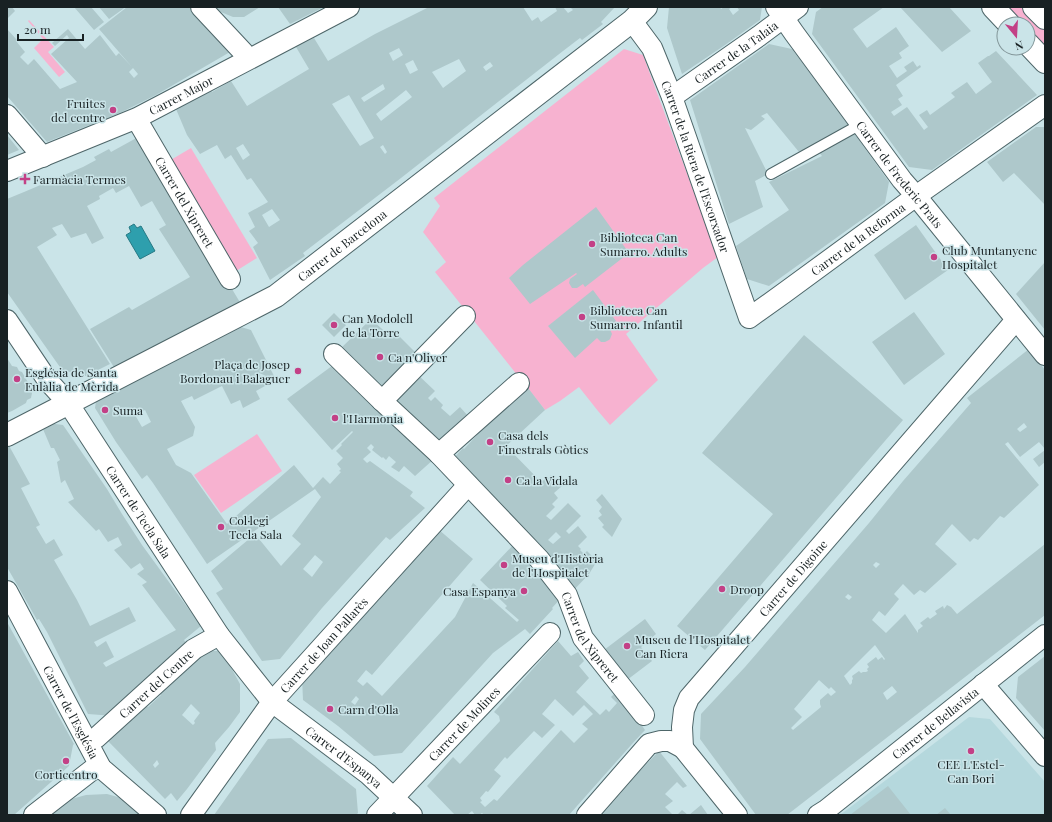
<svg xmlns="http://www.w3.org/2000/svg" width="1052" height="822" viewBox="0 0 1052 822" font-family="'Playfair Display',serif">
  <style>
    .built { fill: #b5d8dd }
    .green { fill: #f7b2d0 }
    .water { fill: #2e9fad; stroke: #277984 }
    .building { fill: #aec8cb; fill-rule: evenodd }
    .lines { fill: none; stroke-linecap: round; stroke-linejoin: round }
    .lane-casing { stroke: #4e6669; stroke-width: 12 }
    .street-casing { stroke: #4e6669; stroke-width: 22 }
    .secondary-casing { stroke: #4e6669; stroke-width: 24 }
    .lane { stroke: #fff; stroke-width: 10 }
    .street { stroke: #fff; stroke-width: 20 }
    .secondary { stroke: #fff; stroke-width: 22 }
    .poi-dot { fill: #c34086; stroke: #cae4e8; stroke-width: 1.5 }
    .labels { text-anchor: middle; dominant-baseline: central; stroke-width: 3; stroke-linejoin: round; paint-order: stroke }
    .street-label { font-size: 12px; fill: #182123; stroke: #cae4e8 }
    .poi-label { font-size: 12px; fill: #182123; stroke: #cae4e8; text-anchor: start }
  </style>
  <rect width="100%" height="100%" fill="#cae4e8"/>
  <path class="built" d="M969 717 990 719 1045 782V815H840Z"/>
  <path class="green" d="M1005 7H1024L1045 29V48L1028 30V24H1022Z
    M29 20 54 47 48 52 65 72 59 77 34 48 43 39 28 21Z
    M624 49 643 55 718 257 703 268 626 334 658 380 610 425 598 411 579 387 560 401 545 410 435 272 446 262 423 232 440 206 434 198Z
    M191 148 257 258 236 271 169 161Z
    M257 434 282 471 221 513 194 475Z"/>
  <path class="water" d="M134 224 137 228 141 226 155 251 140 259 126 235 131 232 129 227Z"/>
  <path class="building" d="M7 7H12L15 11 7 19Z
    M74 7H91L104 22 94 30Z
    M99 7H125L123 9 109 19Z
    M127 7H190L230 52 156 95 122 112 47 142 7 96V29L17 40 16 41 25 52 20 57 28 65 34 59 60 89 77 82 51 54 69 38 67 35 55 46 52 43 68 29 85 49 100 35 116 56 119 53 132 67 99 29ZM133 68 138 74 134 78 129 72Z
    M213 7H260L244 17H233L216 10Z
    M278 7H324L290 24Z
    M429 7H523L532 21 538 17 541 22 557 11 555 7H563L568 13 573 10 570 7H615L601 22 603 24 582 40 580 38 563 51 401 178 303 253 305 256 270 280 253 247 258 243 249 231 255 227 248 213 268 202 251 178 247 180 231 155 225 159 217 145 200 154 187 135 176 109 211 90 212 92 231 81 247 106 309 69 296 47 314 38 328 61 375 34ZM399 48 403 55 393 61 389 53ZM459 59 466 71 443 88 432 72ZM413 60 418 70 410 74 405 64ZM490 62 493 66 486 71 483 67ZM383 84 385 89 364 102 361 98ZM406 90 412 97 381 121 376 114ZM349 95 374 138 360 146 332 104ZM243 144 250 155 243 160 236 148ZM383 145 387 152 385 154 380 147ZM272 209 280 220 269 227 262 215Z
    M669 7H720L721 9 724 7H732L729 9 733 15 739 10 737 7H762L760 20 725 45 682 74 667 28Z
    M823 7H884L853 29 867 48 896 27 909 46 899 53 902 58 889 66 897 78 907 71 904 67 913 61 917 67 920 65 921 67 896 85 903 96 898 99 902 105 891 112 894 116 907 107 924 130 928 127 919 115 927 110 930 115 955 97 951 93 967 82 976 94 992 82 978 63 988 56H989L996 51 1037 95 932 170 909 167 812 34 816 12Z
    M900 7H949L971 31 942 52Z
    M769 44 792 49 849 125 799 152 767 113 761 116 765 119 751 130 745 128 768 174 755 181 763 207 729 224 690 100Z
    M1036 127H1045V205L1014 173 1003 182 987 162Z
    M854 133 889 182 885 203 769 286 747 279 736 246 789 210 769 182 822 156 818 151Z
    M7 135 19 150 7 155Z
    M140 136 241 304 117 372 90 329 129 307 132 310 190 277 159 229 166 225 152 201 141 207 129 186 116 193 113 188 99 196 100 199 87 206 104 238 92 244 86 233 71 238 62 224 52 228 57 235 37 247 110 364 86 376 62 370 7 292V199L24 192 83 167 96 160 94 157 109 149 111 152Z
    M596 207 629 253 585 287 583 284 577 288H572L569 283 570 279 577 274 576 273 530 304 509 278 523 265Z
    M916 225 948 270 905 300 874 255Z
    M1045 262V330L1016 294Z
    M593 290 616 321 609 327 612 334 610 339 609 340 605 342H601L597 338 575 358 548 326Z
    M914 312 945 354 904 385 872 342Z
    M334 313 346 325 334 337 322 325Z
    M371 319 392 338 396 333 418 355 382 393 338 351Z
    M234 325 251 330 276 380 259 373 265 386 256 391 260 399 243 408 240 400 231 404 222 386 194 400 192 396 181 401 195 427 193 436 167 449 176 465 191 473 227 524 294 465 313 488 323 477 330 484 341 472 339 471 341 469 337 464 343 458 336 451 342 445 341 444 353 432 352 431 332 450 287 399 336 363 434 459 415 476 404 466 399 472 391 467 396 462 389 456 386 460 383 457 382 458 372 450 374 447 371 444 367 448 371 452 363 459 367 463 370 461 413 492 410 496 425 508 390 540 386 537 322 608 280 659 262 661 216 593 223 589 211 571 255 534 281 566 301 544 292 536 321 497 315 489 207 564 153 483 147 475 142 479 116 442 95 408 97 394ZM145 410 151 422 142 427 135 415ZM315 555 323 562 312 577 303 569Z
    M804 335 903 420 705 650 677 626 773 514 702 453Z
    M1029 349 1045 370V449L1039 442 1020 457 1008 442 1005 444 1039 485 1004 518 1000 516 978 540 974 538 970 542 952 524 935 544 957 564 925 593 920 590 914 595 903 584 894 594 899 599 885 616 879 611 872 620 886 633 905 614 918 633V630L923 626 920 623 928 617 930 619 937 614 935 611 943 606 944 609 947 605 951 607 957 614 1045 544V615L787 815H756L700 739 701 714 745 667 869 523 903 481 971 403 967 398ZM1024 423 1027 427 1020 432 1017 429ZM876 562 880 564 876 568 873 565ZM848 594 852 597 849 600 845 597ZM875 645 885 659 884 660 882 657 878 660 876 657 867 664 869 667 867 669 868 671 866 672H863L861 673 859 671 852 676 853 679 852 680V683L850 685 844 676ZM819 680 829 689 831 687 836 692 831 696 828 693 820 700V704L821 707 793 730 791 728 802 717 794 709ZM892 686 897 692 887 700 883 693Z
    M7 358 12 366 17 367 19 371 22 372 30 386V389L32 393 31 398 27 400 26 403 12 411 7 413Z
    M415 372 435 391 428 398 431 401 435 397 443 405 441 408 450 416 460 407 469 417 439 447 388 399Z
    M525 384 545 410 506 446 541 482 551 475 562 486 554 493 558 498 552 504 555 507 546 516 551 520 568 503 581 516 566 531 569 534 578 526 587 537 578 546 581 549 580 550 584 554 587 551 597 561 589 574 573 591 452 460 463 448 464 449ZM556 532 561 537 553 544 548 540Z
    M40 422 63 425 107 489 122 514 142 545 201 626 184 640 190 648 114 716 88 714 47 632 39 619 37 620 7 567V442L30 484 21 488 40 525 36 527 46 544 54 539 63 555 54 560 77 600 90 626 129 607 136 621 94 642 97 647 106 641 114 657 103 663 106 667 176 630 142 585 147 582 137 574 144 569 140 563 131 569 114 550 122 545 118 537 108 542 99 529 96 531 68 502 74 499 65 480 61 483 57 462 60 460 54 448H51Z
    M1045 450V462L1039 467 1033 459Z
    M602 494 622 519 612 537 602 527 604 525 598 518 602 515 599 511 602 507 596 500Z
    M438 529 473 559 372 675 366 670 357 681 363 686 367 682 382 696 455 617 473 583 517 622 519 620 505 608 507 606 480 580 516 542 561 598 552 608 553 609 530 634 525 629 493 653 402 753 374 756 338 726 303 700 302 678ZM356 696 359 699 355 705 351 702Z
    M645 619 656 634 641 647 652 661 627 680 604 650Z
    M7 622 74 744 73 745 69 766 14 815H7Z
    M558 641 571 656 578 652 584 661 579 666 589 678 576 692 600 715 606 709 609 712 617 703 611 697 616 692 634 714 645 730 632 744 569 815H484L482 813 479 815H475L472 811 467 815H455L427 786 453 757 460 764 500 721 499 716 494 712ZM555 699 573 716 584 705 593 714 582 724 588 729 574 743 561 730 497 801 494 799 485 807 480 802 482 801 480 798 486 791 488 792 501 776 494 770 505 757 507 759 534 731 542 738 555 725 542 714Z
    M200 651H222L240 684V712L229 727 215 743 216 750 187 789 177 801 171 793 165 799 105 738 142 702 148 707 161 695 156 691ZM191 704 200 713 194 721 195 723 193 725 182 715ZM157 760 159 764 155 768 153 765Z
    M1045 656V731L1016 698 1018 677Z
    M291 738 356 789 358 813 356 815H214L268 739Z
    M659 751 687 786 683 788 677 782 665 794 673 801 665 807 673 815H602L639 772Z
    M888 786 911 815H850Z
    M107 794 125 799 143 815H95L93 814 92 815H50L64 801 86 795Z
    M701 805 708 815H689Z
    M945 808 951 815H936Z
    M682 810 688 815H677Z"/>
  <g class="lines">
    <g class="lane-casing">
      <path id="lane" d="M771 174 861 124"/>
    </g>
    <g class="street-casing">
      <g id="street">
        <path d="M201 7 244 53"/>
        <path id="s1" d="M776 7 794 33 902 180 916 196 1045 355"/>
        <path id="s2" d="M632 21 652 48 672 97 749 318 784 293 923 191 1045 105"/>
        <path id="s3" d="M672 97 759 36 798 7"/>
        <path d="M7 115 43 157"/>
        <path id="s4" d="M140 125 230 279"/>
        <path id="s5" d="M7 171 137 118 349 7"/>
        <path id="s6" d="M7 320 48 381 68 403 219 635 272 702 368 774 412 815"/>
        <path id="s7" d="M334 354 382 401 439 454 539 559 567 595 583 638 644 715"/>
        <path d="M382 401 465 316"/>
        <path d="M439 454 519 383"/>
        <path id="s8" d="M7 591 101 768 156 815"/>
        <path d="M983 684 1045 756"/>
        <path id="s9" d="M96 738 194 649 219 635"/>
        <path id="s10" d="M683 748 682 727 684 710 689 698 1016 320"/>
        <path d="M34 815 92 770 101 768"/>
        <path id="s11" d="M191 815 272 702 468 485"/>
        <path id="s12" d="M377 815 550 633"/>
        <path d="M587 815 649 744 661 741H670L683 748 737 815"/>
        <path id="s13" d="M818 815 826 810 1045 635"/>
      </g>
    </g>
    <g class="secondary-casing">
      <g id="secondary">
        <path d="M993 7 1009 24"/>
        <path d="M1034 7 1045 18"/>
        <path d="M1028 44 1045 62"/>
        <path id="s14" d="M7 435 276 296 632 21 646 7"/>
      </g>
    </g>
    <use href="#lane" class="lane"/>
    <use href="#street" class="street"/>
    <use href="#secondary" class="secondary"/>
  </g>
  <g class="poi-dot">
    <circle cx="113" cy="110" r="4"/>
    <path d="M23 173h4v4h4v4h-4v4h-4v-4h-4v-4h4z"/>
    <circle cx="592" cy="244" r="4"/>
    <circle cx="934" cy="257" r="4"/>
    <circle cx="582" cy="317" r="4"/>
    <circle cx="334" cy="325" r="4"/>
    <circle cx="380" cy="357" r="4"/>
    <circle cx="298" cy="371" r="4"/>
    <circle cx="17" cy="379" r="4"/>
    <circle cx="105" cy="410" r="4"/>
    <circle cx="335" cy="418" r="4"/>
    <circle cx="490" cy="442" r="4"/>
    <circle cx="508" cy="480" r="4"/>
    <circle cx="221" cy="527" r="4"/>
    <circle cx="504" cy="565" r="4"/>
    <circle cx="722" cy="589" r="4"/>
    <circle cx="524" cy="591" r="4"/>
    <circle cx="627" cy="646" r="4"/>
    <circle cx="330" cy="709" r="4"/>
    <circle cx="971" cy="751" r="4"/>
    <circle cx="66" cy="761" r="4"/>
  </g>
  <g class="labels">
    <g class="street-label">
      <text stroke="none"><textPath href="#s3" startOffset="78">Carrer de la Talaia</textPath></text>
      <text stroke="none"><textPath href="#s5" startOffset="190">Carrer Major</textPath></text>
      <text stroke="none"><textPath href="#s2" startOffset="160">Carrer de la Riera de l'Escorxador</textPath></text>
      <text stroke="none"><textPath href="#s1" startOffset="208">Carrer de Frederic Prats</textPath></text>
      <text stroke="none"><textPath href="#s4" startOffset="89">Carrer del Xipreret</textPath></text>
      <text stroke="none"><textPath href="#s2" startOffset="455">Carrer de la Reforma</textPath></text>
      <text stroke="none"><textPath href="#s14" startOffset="386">Carrer de Barcelona</textPath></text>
      <text stroke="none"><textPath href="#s6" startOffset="233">Carrer de Tecla Sala</textPath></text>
      <text stroke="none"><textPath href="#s10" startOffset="210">Carrer de Digoine</textPath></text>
      <text stroke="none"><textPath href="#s7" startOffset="384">Carrer del Xipreret</textPath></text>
      <text stroke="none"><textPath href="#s11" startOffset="216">Carrer de Joan Pallarès</textPath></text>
      <text stroke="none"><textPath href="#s9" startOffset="81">Carrer del Centre</textPath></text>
      <text stroke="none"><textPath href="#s8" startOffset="137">Carrer de l'Església</textPath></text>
      <text stroke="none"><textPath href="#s13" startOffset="149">Carrer de Bellavista</textPath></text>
      <text stroke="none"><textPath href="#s12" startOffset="126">Carrer de Molines</textPath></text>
      <text stroke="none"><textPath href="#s6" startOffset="556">Carrer d'Espanya</textPath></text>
    </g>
    <g class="poi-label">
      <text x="105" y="103" text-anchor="end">Fruites<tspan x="105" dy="14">del centre</tspan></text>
      <text x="33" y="179">Farmàcia Termes</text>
      <text x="600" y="237">Biblioteca Can<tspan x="600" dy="14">Sumarro. Adults</tspan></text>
      <text x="942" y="250">Club Muntanyenc<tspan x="942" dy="14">Hospitalet</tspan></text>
      <text x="590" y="310">Biblioteca Can<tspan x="590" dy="14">Sumarro. Infantil</tspan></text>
      <text x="342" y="318">Can Modolell<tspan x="342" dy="14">de la Torre</tspan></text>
      <text x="388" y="357">Ca n'Oliver</text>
      <text x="290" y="364" text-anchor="end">Plaça de Josep<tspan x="290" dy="14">Bordonau i Balaguer</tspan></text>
      <text x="25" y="372">Església de Santa<tspan x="25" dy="14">Eulàlia de Mèrida</tspan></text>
      <text x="113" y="410">Suma</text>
      <text x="343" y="418">l'Harmonia</text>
      <text x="498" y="435">Casa dels<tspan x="498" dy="14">Finestrals Gòtics</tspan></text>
      <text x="516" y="480">Ca la Vidala</text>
      <text x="229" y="520">Col·legi<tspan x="229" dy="14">Tecla Sala</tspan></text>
      <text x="512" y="558">Museu d'Història<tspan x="512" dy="14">de l'Hospitalet</tspan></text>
      <text x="730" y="589">Droop</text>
      <text x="516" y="591" text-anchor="end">Casa Espanya</text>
      <text x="635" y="639">Museu de l'Hospitalet<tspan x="635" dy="14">Can Riera</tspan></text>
      <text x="338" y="709">Carn d'Olla</text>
      <text x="971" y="764" text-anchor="middle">CEE L'Estel-<tspan x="971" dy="14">Can Bori</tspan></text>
      <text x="66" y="774" text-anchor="middle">Corticentro</text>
    </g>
  </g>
  <rect width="1052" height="822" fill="none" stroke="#182123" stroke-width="16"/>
  <g transform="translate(1016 36) rotate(162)"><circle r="19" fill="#cae4e8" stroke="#839699"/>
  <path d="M0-3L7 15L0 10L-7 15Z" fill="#c34086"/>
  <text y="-6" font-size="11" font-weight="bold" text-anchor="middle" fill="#182123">N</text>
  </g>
  <path d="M18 34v6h65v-6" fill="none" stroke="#182123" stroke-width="2"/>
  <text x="24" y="34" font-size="12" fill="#182123" stroke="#cae4e8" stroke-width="3" paint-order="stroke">20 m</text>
</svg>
